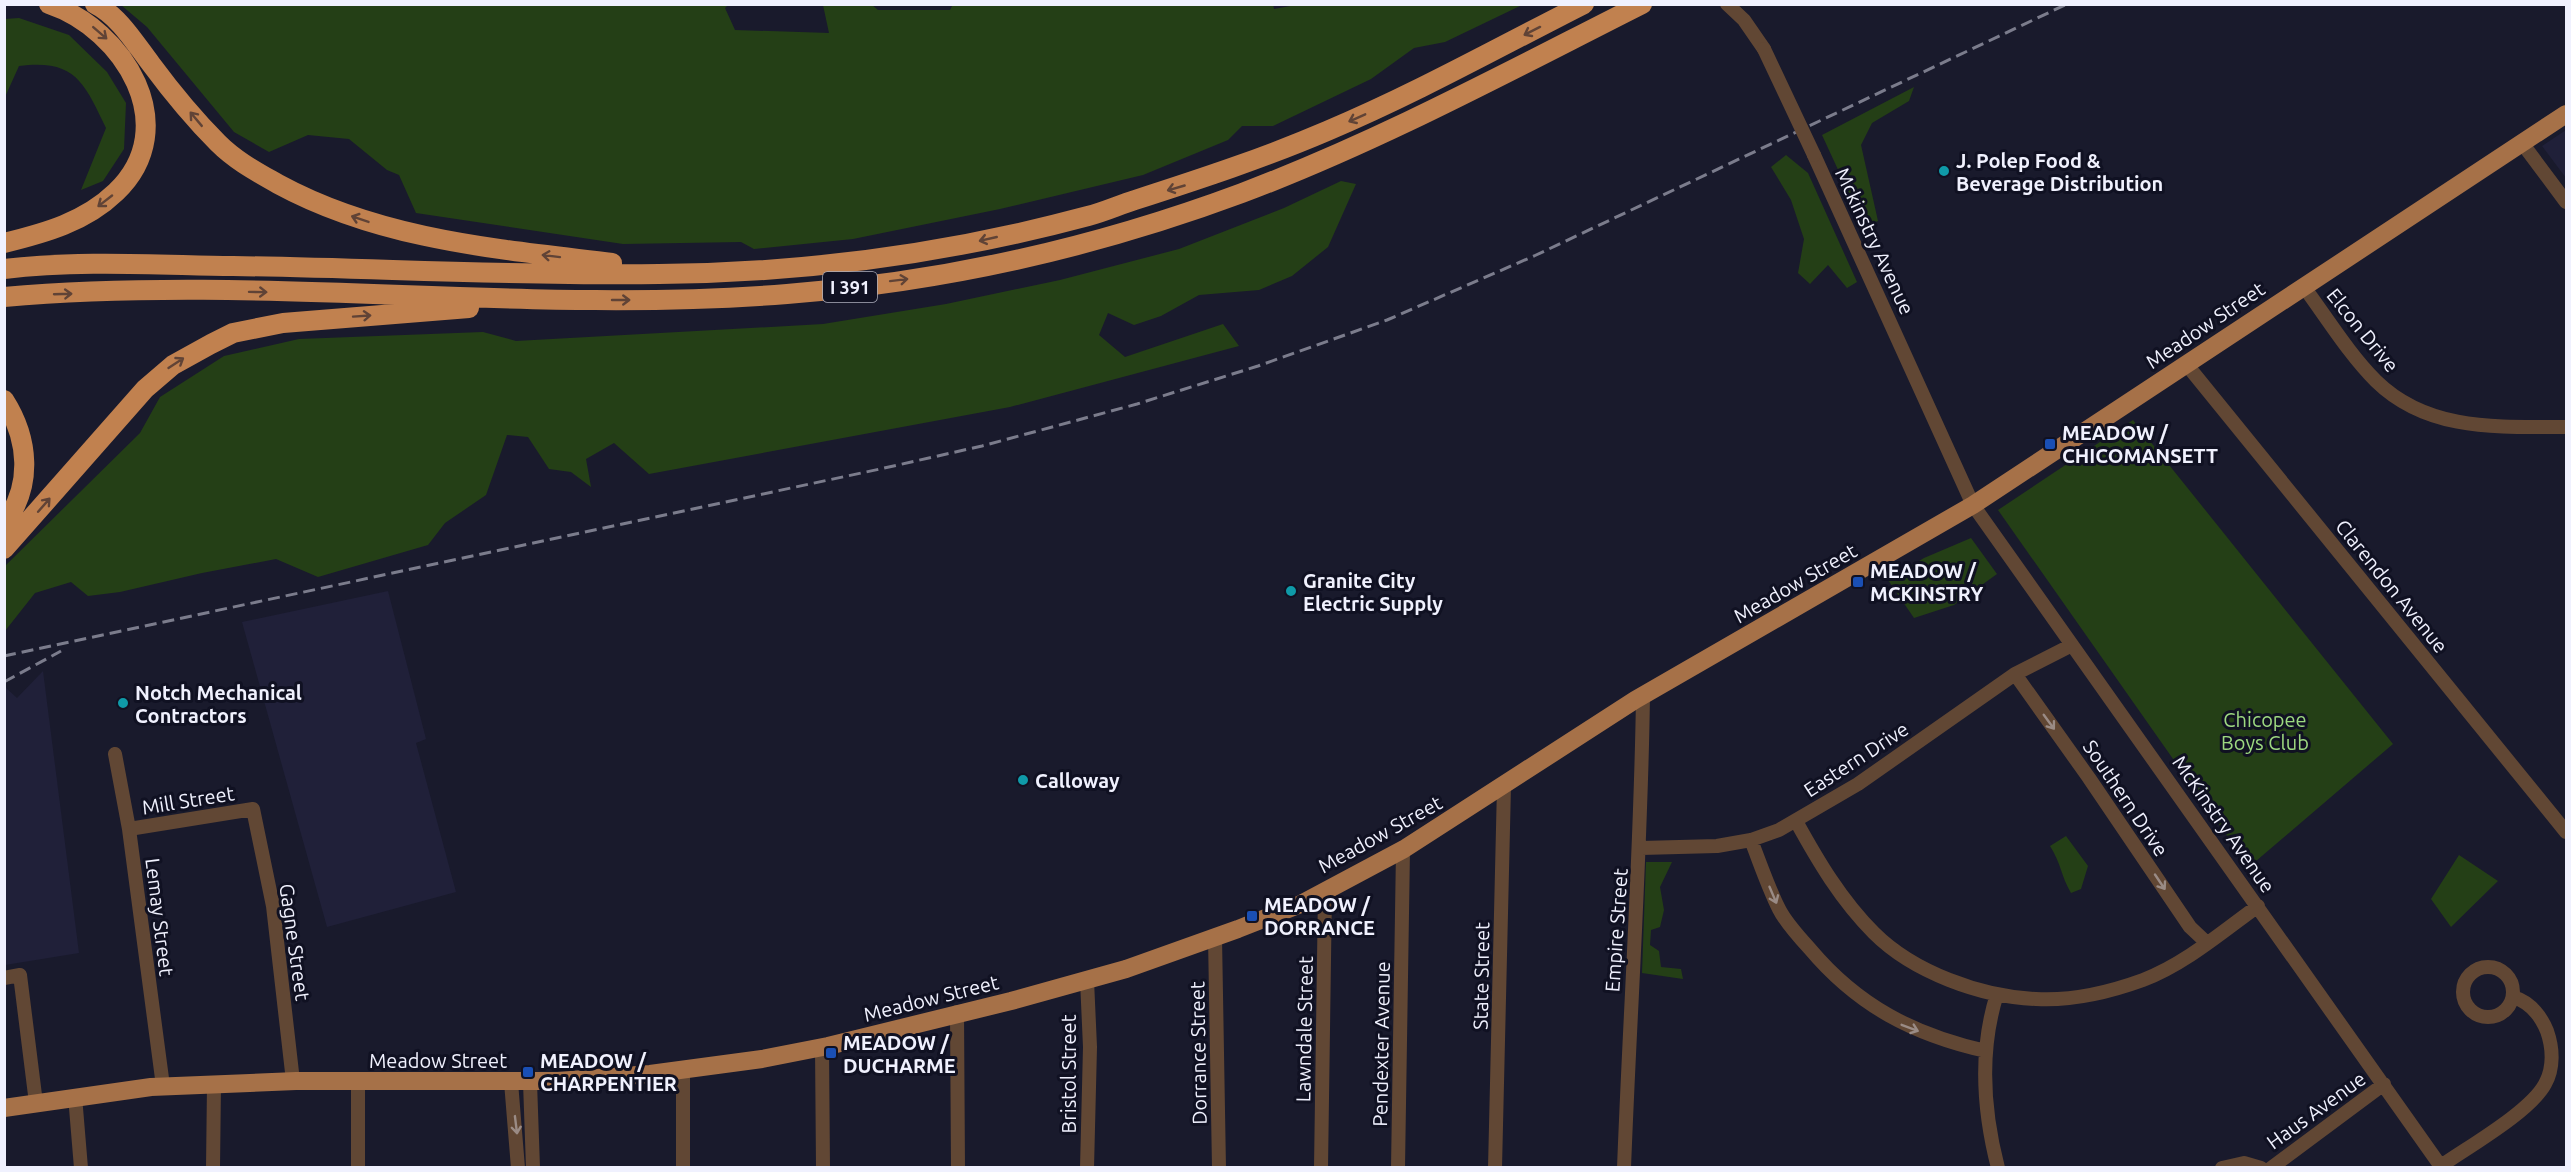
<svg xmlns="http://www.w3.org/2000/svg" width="2571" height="1172" viewBox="0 0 2571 1172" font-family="Ubuntu,sans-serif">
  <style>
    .built { fill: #202039 }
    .green { fill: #243f16 }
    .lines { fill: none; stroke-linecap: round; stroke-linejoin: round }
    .minor { stroke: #614734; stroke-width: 14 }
    .major { stroke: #a67148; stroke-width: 18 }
    .highway { stroke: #c1814f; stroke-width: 20 }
    .rail { stroke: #7b7c8c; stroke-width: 3; stroke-dasharray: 12 6; stroke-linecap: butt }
    .minor-bridge { stroke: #614734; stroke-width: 14 }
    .oneway { stroke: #604336 }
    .oneway2 { stroke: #9a8b85 }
    .culture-dot { fill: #0f9aa8; stroke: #101122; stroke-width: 2 }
    .transit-dot { fill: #1a4fb4; stroke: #101122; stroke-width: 2 }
    .labels { text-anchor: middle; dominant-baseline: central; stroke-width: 6; stroke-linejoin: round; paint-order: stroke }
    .shield { fill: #101122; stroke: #adaebc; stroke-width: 1.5 }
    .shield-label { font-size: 18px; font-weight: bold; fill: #f0f1fe }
    .poi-label { font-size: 20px; font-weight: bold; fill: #f0f1fe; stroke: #101122; text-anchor: start }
    .street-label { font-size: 20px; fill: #f0f1fe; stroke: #101122 }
    .park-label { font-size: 20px; fill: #9dd980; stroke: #101122 }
  </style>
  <rect width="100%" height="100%" fill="#191a2c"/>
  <path class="built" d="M2566 130V178L2542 146Z
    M388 591 426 739 416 743 456 892 327 927 242 622Z
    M43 671 79 953 5 965V687L17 698Z"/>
  <path class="green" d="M728 5 725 8 735 30 829 33 823 5H872L878 10H950L953 4H1273L1274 9 1301 4 1522 5 1445 42 1414 48 1371 79 1273 126H1242L1228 140 1143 175 1000 209 853 239 754 249 741 242 623 244 416 213 399 175 387 170 349 139 308 135 269 152 234 132 147 27 121 5Z
    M19 18 69 35 107 72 126 103 124 149 103 181 81 190 106 128C84 82 75 59 19 66L5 97V19Z
    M1914 87 1909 101 1872 123 1861 145 1878 221 1864 226 1822 135Z
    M1786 155 1808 173 1857 282 1847 288 1828 265 1810 284 1798 273 1804 239 1791 200 1771 167Z
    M1341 181 1356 184 1328 247 1292 276 1259 290 1199 295 1161 316 1134 325 1108 313 1099 335 1125 357 1223 324 1239 346 1010 407 649 474 614 443 586 459 591 487 571 472 549 469 528 437 507 435 486 495 445 523 428 545 318 577 276 559 202 573 120 592 88 596 71 582 35 593 5 631V566L140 433 160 397 224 356 299 339 483 332 516 341 823 324 946 304 1060 280 1179 249 1284 208Z
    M2133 420 2393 744 2249 867 1998 510Z
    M1971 538 1997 574 1954 605 1914 618 1888 580 1924 558Z
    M2066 836 2088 866 2081 889 2071 893C2061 876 2061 863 2050 846Z
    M2459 855 2498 881 2451 927 2431 899Z
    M1646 862H1672L1660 887 1664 910 1660 927 1651 930 1650 945 1659 951 1661 967 1681 969 1683 979 1642 973Z"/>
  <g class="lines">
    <path class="minor" d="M1727 4 1744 20 1764 49
      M2522 143 2566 202
      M1814 155 1973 505 2442 1168
      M2304 287C2327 318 2349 354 2376 381 2428 432 2499 427 2566 427
      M2187 365 2566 832
      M2015 674 2089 778 2190 927 2207 943
      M115 754 129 829 163 1086
      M1796 821C1818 861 1841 900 1874 933 1913 972 1981 997 2036 999 2071 1001 2110 992 2143 980 2185 964 2222 932 2258 906
      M129 829 253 809 273 906 293 1081
      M1751 840C1760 863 1768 887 1779 909 1786 923 1799 937 1810 949 1858 1006 1914 1035 1986 1051
      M1641 848 1717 846 1751 840 1779 830 1858 784 2015 674 2072 645
      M1215 937 1219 1168
      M2463 992a25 25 0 1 1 50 0a25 25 0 1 1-50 0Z
      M4 978 20 975 36 1103
      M1087 980 1090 1047 1087 1168
      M1997 994C1979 1051 1983 1110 1998 1168
      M957 1012 958 1168
      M822 1048 823 1168
      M358 1082V1168
      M511 1082 518 1168
      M530 1082 533 1168
      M75 1096 81 1168
      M2441 1166C2468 1147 2530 1112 2545 1084 2554 1068 2553 1048 2547 1031 2540 1014 2530 1002 2513 997
      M213 1168 214 1084
      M683 1168V1070
      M1321 1168 1325 891
      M1398 1168 1403 850
      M1495 1168 1504 786
      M1624 1168C1630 1010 1641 853 1643 695
      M2222 1168 2244 1163 2261 1168
      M2271 1168 2384 1084"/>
    <path class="major" d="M4 1108 151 1087 296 1081H558L650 1074 762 1059 828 1046 1011 1001 1126 969 1238 929 1301 904 1404 849 1635 700 1973 505 2566 114"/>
    <path class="highway" d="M95 4C119 16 135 43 151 64 171 91 194 119 218 143 236 161 257 172 278 184 381 240 498 249 612 263
      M4 243C45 233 85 222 116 192 184 127 124 29 49 4
      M4 269C81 260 157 265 233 266 375 268 517 276 659 274 803 273 950 253 1088 216 1104 212 1119 205 1135 200 1200 179 1264 158 1327 131 1415 94 1499 47 1584 4
      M4 297C265 274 527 315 787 294 942 282 1097 247 1242 193 1380 141 1511 70 1642 4
      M4 400C29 439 33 486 4 524
      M4 549 145 389 173 365 211 344 233 333 283 323 469 308"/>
    <path class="rail" d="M4 656 880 469 982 446 1137 404 1258 366 1387 320 1534 256 2067 4
      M4 682 61 651"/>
    <path class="minor-bridge" d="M1764 49 1814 155"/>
  </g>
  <defs><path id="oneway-shaft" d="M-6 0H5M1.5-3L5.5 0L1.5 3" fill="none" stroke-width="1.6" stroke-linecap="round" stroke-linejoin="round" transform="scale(1.5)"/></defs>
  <g class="oneway">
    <use href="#oneway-shaft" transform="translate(1532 31) rotate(153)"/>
    <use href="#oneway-shaft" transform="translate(100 33) rotate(41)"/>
    <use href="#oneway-shaft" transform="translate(1357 118) rotate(156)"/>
    <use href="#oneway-shaft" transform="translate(196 119) rotate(-130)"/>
    <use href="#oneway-shaft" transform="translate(1176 188) rotate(164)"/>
    <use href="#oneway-shaft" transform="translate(105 201) rotate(142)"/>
    <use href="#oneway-shaft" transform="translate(360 219) rotate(-161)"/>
    <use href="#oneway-shaft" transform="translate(988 239) rotate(167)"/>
    <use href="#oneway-shaft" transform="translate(551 256) rotate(-173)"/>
    <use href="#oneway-shaft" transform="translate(899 280) rotate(-7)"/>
    <use href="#oneway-shaft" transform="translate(258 292) rotate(1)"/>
    <use href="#oneway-shaft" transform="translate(63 294) rotate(-2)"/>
    <use href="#oneway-shaft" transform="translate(621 300)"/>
    <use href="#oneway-shaft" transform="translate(362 316) rotate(-4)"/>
    <use href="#oneway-shaft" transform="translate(176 363) rotate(-33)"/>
    <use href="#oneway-shaft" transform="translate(44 505) rotate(-49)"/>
  </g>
  <g class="oneway2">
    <use href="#oneway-shaft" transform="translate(2049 722) rotate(54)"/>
    <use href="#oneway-shaft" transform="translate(2160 882) rotate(56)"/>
    <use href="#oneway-shaft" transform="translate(1773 895) rotate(67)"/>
    <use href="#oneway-shaft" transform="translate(1910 1028) rotate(21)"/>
    <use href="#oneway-shaft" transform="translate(516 1125) rotate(83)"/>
  </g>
  <g class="culture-dot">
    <circle cx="1944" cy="171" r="6"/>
    <circle cx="1291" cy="591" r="6"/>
    <circle cx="123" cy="703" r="6"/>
    <circle cx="1023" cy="780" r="6"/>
  </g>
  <g class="transit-dot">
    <rect x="2044" y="438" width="12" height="12" rx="3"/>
    <rect x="1852" y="576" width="12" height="12" rx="3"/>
    <rect x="1246" y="910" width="12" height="12" rx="3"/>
    <rect x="825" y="1047" width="12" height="12" rx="3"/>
    <rect x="522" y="1066" width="12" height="12" rx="3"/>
  </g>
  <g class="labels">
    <rect class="shield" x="823" y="272" width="54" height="30" rx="4.5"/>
    <g class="shield-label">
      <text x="850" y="287">I 391</text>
    </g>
    <g class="poi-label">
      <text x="1956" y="160">J. Polep Food &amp;<tspan x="1956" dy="23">Beverage Distribution</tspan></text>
      <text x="2062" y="432">MEADOW /<tspan x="2062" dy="23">CHICOMANSETT</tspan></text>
      <text x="1870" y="570">MEADOW /<tspan x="1870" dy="23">MCKINSTRY</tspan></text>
      <text x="1303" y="580">Granite City<tspan x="1303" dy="23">Electric Supply</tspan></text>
      <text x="135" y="692">Notch Mechanical<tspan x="135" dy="23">Contractors</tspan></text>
      <text x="1035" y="780">Calloway</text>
      <text x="1264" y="904">MEADOW /<tspan x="1264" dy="23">DORRANCE</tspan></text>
      <text x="843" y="1042">MEADOW /<tspan x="843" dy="23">DUCHARME</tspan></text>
      <text x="540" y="1060">MEADOW /<tspan x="540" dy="23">CHARPENTIER</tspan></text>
    </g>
    <g class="street-label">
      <text transform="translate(1875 241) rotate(65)">Mckinstry Avenue</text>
      <text transform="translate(2205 325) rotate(-34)">Meadow Street</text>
      <text transform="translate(2363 330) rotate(51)">Elcon Drive</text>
      <text transform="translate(1795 583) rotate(-30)">Meadow Street</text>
      <text transform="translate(2392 586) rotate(51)">Clarendon Avenue</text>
      <text transform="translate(1856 759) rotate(-33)">Eastern Drive</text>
      <text transform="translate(2126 798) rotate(56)">Southern Drive</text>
      <text transform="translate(188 800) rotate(-9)">Mill Street</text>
      <text transform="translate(2224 824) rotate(55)">McKinstry Avenue</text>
      <text transform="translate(1380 834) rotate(-29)">Meadow Street</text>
      <text transform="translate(160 917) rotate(83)">Lemay Street</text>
      <text transform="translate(1616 930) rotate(-86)">Empire Street</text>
      <text transform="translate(295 942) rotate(82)">Gagne Street</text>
      <text transform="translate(1481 976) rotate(-89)">State Street</text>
      <text transform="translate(931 998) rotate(-14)">Meadow Street</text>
      <text transform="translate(1304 1029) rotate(-89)">Lawndale Street</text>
      <text transform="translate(1381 1044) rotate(-89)">Pendexter Avenue</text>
      <text transform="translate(1198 1053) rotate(-91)">Dorrance Street</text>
      <text x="438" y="1060">Meadow Street</text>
      <text transform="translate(1068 1074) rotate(-90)">Bristol Street</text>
      <text transform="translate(2316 1110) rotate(-36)">Haus Avenue</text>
    </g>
    <g class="park-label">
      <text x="2265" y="719">Chicopee<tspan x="2265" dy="23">Boys Club</tspan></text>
    </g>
  </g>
  <rect width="2571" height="1172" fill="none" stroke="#f0f1fe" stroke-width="12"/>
</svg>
